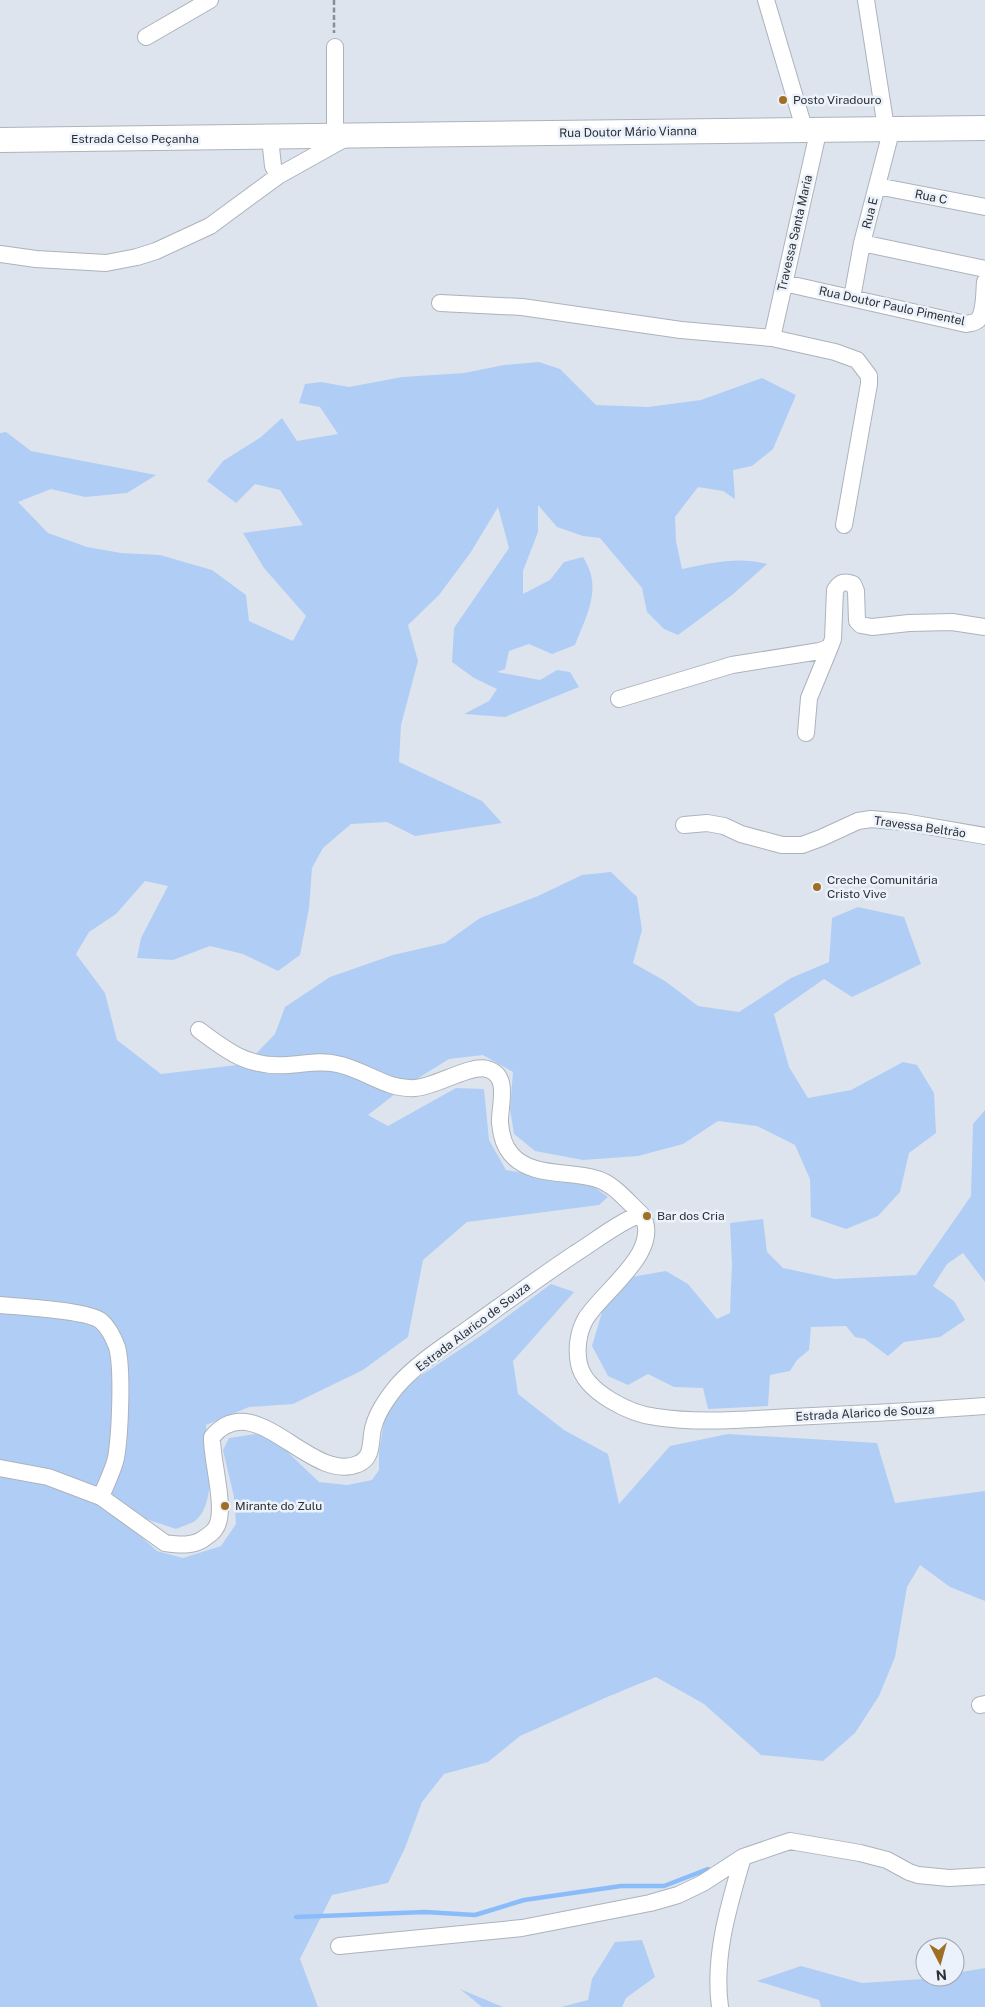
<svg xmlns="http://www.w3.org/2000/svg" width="985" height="2007" viewBox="0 0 985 2007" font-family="'Public Sans',sans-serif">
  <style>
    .green { fill: #b0cef5 }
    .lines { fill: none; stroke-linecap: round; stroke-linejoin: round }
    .stream { stroke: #8bbcfa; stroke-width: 4.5 }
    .street-casing { stroke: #acb3bb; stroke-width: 18 }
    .secondary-casing { stroke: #acb3bb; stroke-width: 26 }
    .path { stroke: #888d94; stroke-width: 2.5; stroke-dasharray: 5 2.5; stroke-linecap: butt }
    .street { stroke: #fff; stroke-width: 16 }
    .secondary { stroke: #fff; stroke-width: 24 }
    .poi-dot { fill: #9f7023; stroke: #ebf2fb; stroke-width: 2 }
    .labels { text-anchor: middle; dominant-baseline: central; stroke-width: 5; stroke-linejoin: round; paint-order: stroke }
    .poi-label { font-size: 12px; fill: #2c2f32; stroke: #ebf2fb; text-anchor: start }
    .street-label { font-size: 12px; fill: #2c2f32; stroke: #ebf2fb }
  </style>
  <rect width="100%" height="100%" fill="#dde4ee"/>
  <path class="green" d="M539 362 560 369 596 405 648 407 701 400 762 378 796 395 773 449 752 466 733 470 735 499 723 491 698 487 675 517 676 541 682 569C710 563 739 556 767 564L732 595 678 635 664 629 647 612 642 588 600 538 583 536 557 527 538 505V532L523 571V594L550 580 564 562 583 557C603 588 587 614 575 645L552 654 529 644 509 651 505 669 497 672 540 680 557 670 570 672 579 687 505 717 464 714 489 701 497 689 474 678 452 662 454 628 509 548 498 507 471 552 439 595 408 625 418 661 401 725 399 762 482 801 502 823 415 836 387 822 351 824 323 848 312 868 309 908 300 955 278 971 243 954 210 946 173 960 137 958 141 938 168 886 145 881 116 914 89 932 76 954 105 993 117 1040 161 1074 246 1064 275 1034 285 1007 330 977 393 955 445 943 480 918 538 896 582 875 611 872 637 897 642 930 633 963 665 981 698 1006 739 1012 791 978 829 962 832 918 858 907 904 917 921 964 852 997 824 979 774 1014 789 1067 808 1098 851 1090 903 1062 917 1065 934 1093 936 1133 909 1153 900 1192 878 1216 846 1229 811 1217 810 1179 795 1145 757 1126 718 1121 683 1144 638 1156 583 1160 535 1151 514 1134 510 1109 513 1072 483 1055 449 1059 404 1087 368 1115 388 1126 456 1088 484 1089 489 1140 506 1170 593 1186 608 1197 599 1205 467 1222 423 1260 408 1337 363 1370 293 1404 249 1407 206 1425C208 1451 217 1500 197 1519 193 1524 182 1526 176 1529L146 1519 127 1507 0 1465V433L6 432 31 451 156 475 127 493 85 497 51 489 18 502 48 533 87 547 121 553 160 555 212 570 246 595 249 621 293 641 306 616 264 568 243 533 303 525 280 490 255 484 236 503 207 481 223 461 261 437 282 418 297 441 338 434 320 407 299 403 305 384 321 382 349 387 402 377 464 373 504 365Z
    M985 1110V1282L963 1253 947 1264 933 1286 954 1301 965 1320 940 1337 904 1342 888 1356 865 1339 855 1337 846 1326 811 1327 809 1350 797 1360 790 1371 770 1375 768 1406 708 1409 703 1388 674 1387 648 1374 628 1385 608 1376 592 1346 603 1309 631 1277 666 1271 688 1284 717 1319 730 1313 732 1264 730 1223 763 1219 767 1252 783 1268 835 1279 916 1275 971 1196 973 1124Z
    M551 1284 574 1292 513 1361 518 1394 564 1430 608 1454 619 1504 670 1446 728 1434 877 1443 895 1503 985 1491V1601L950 1587 920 1565 907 1587 895 1657 879 1696 855 1733 823 1761 761 1755 704 1704 656 1677 607 1697 520 1736 488 1762 444 1774 422 1802 405 1848 388 1883 332 1895 300 1959 318 2007H0V1471L99 1499 157 1551 183 1558 221 1546 236 1524 234 1497 223 1450 229 1438 256 1434 276 1441 319 1482 347 1485 372 1480 379 1470V1452L385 1416 405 1386 482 1335Z
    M642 1940 655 1977 626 1998 622 2007H561L588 2000 592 1979 615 1942Z
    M801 1966 862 1983 955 1977V1973L985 1968V2007H821L819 2000 757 1981Z
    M460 1989 503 2007H482Z"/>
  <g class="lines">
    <path class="stream" d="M296 1917 425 1912 475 1915 524 1900 621 1886H664L708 1869"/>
    <g class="street-casing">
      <path id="street" d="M766 0 804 128
        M866 0 886 128
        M146 37 210 0
        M335 47V137
        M270 138 273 166 278 176
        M877 186 985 207
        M862 243 985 269
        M0 254 36 259 106 263 137 257 156 251 210 226 278 176 346 138
        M784 283 966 324C970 323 975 323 978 320 985 312 984 292 985 282
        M852 298 862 243 892 128
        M440 303 522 307 681 330 772 338 835 352 857 360 869 376V384L844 525
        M772 338 819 128
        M619 699 732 665 820 651 830 647 833 639 835 590C840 582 844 581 853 584L856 591 857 621 861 625 872 627 909 623 952 622 985 627
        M806 733 809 698 830 647
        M684 825 707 823 724 826 741 834 782 845H802L821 838 858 821 871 819 904 822 985 836
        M199 1030C228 1052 249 1068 288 1065 304 1064 320 1060 337 1064 364 1069 386 1090 415 1088 435 1087 471 1064 487 1069 511 1075 499 1107 500 1123 501 1134 504 1146 511 1154 531 1178 570 1170 597 1179 614 1184 628 1202 641 1214
        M0 1305C21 1307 87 1310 101 1321 108 1327 114 1339 117 1347 123 1369 120 1435 116 1458 113 1471 106 1484 101 1497
        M0 1468 48 1477 101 1497 165 1543C179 1545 194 1547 206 1537 209 1535 213 1532 215 1529 228 1512 211 1460 212 1437 255 1385 310 1484 358 1464 375 1457 369 1439 374 1425 378 1411 388 1397 397 1386 417 1363 446 1345 471 1327 506 1302 540 1277 576 1253 597 1240 617 1223 641 1214 665 1250 601 1292 585 1320 578 1333 576 1350 579 1364 585 1392 630 1414 656 1417 701 1424 748 1419 792 1417 857 1414 921 1411 985 1406
        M980 1705 985 1704
        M339 1946 522 1928 650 1903 678 1895 703 1883 743 1857 790 1841 860 1853 887 1860 909 1872 918 1875 949 1878 985 1876
        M720 2007C713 1956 729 1905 743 1857"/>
    </g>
    <g class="secondary-casing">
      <path id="secondary" d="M0 140C328 138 657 129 985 128"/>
    </g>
    <path class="path" d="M334 0V33"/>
    <use href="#street" class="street"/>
    <use href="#secondary" class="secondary"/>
  </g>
  <g class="poi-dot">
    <circle cx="783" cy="100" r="5"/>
    <circle cx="817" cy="887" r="5"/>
    <circle cx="647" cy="1216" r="5"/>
    <circle cx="225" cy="1506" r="5"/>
  </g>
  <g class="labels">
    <g class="poi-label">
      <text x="793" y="100">Posto Viradouro</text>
      <text x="827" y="880">Creche Comunitária<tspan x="827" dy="14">Cristo Vive</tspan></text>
      <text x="657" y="1216">Bar dos Cria</text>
      <text x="235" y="1506">Mirante do Zulu</text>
    </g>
    <g class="street-label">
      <text transform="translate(628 132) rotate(-1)">Rua Doutor Mário Vianna</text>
      <text x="135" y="139">Estrada Celso Peçanha</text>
      <text transform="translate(931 197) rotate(11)">Rua C</text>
      <text transform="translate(870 213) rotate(-76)">Rua E</text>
      <text transform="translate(795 233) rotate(-77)">Travessa Santa Maria</text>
      <text transform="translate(892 306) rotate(12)">Rua Doutor Paulo Pimentel</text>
      <text transform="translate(920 827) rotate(8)">Travessa Beltrão</text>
      <text transform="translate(473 1327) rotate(-37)">Estrada Alarico de Souza</text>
      <text transform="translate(865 1413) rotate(-3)">Estrada Alarico de Souza</text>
    </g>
  </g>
  <g transform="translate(940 1962) rotate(174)"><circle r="24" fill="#ebf2fb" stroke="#9fa4ab"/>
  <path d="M0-4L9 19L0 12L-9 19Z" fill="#9f7023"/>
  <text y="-8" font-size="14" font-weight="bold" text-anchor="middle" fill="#2c2f32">N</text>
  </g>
</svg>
